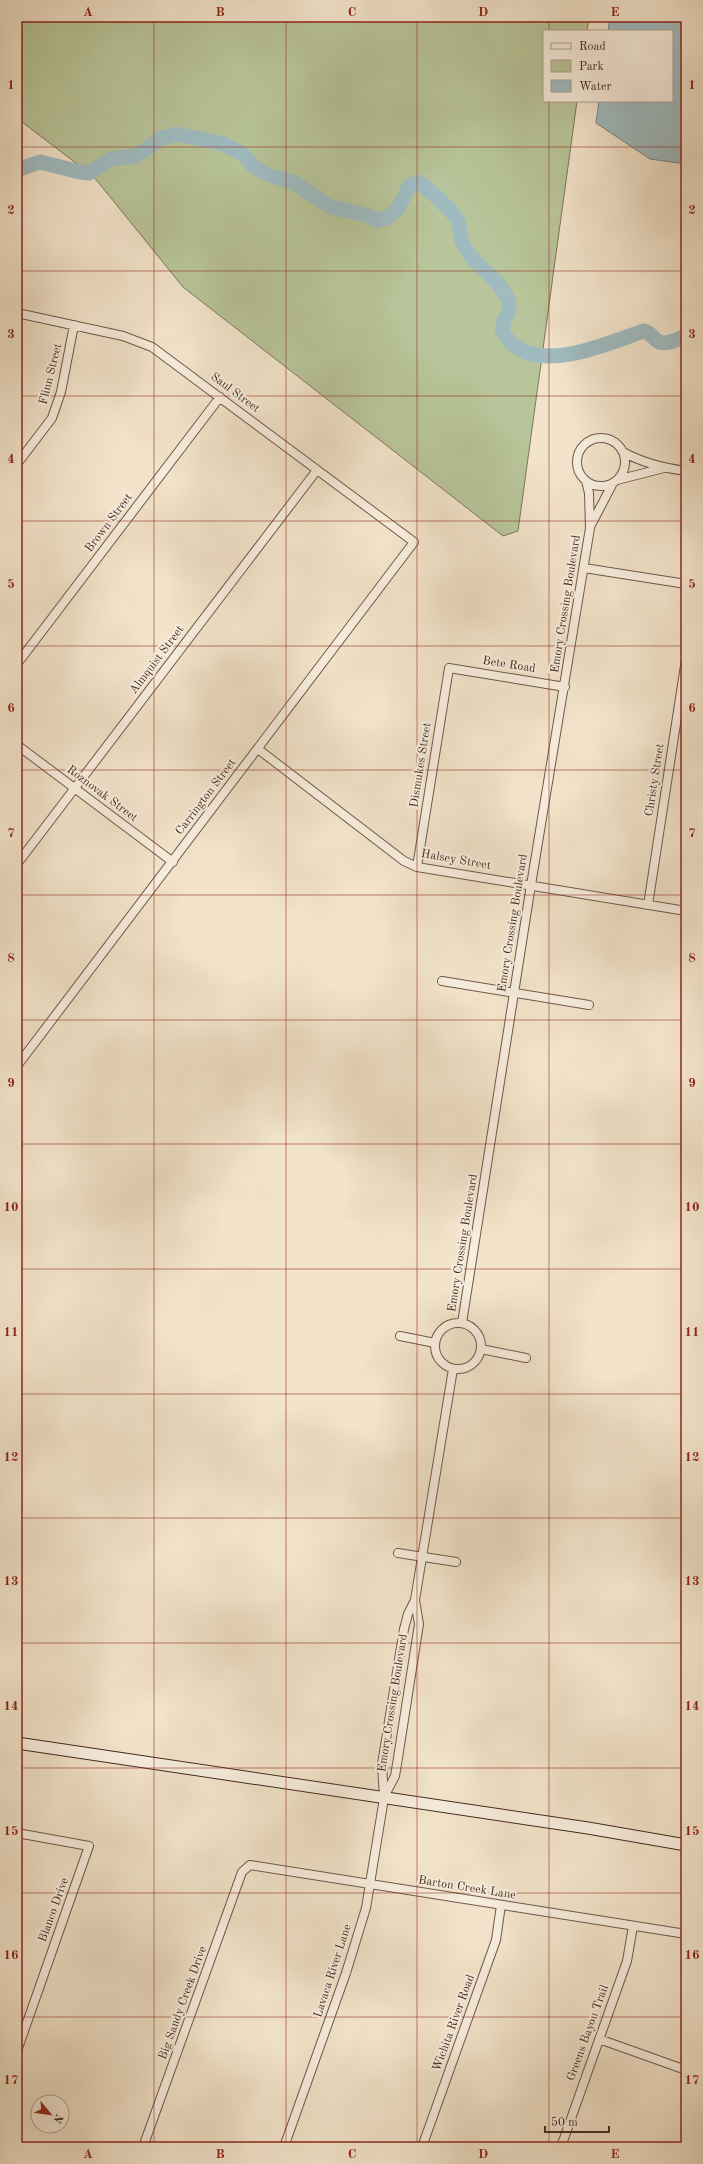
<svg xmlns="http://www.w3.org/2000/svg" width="703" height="2164" viewBox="0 0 703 2164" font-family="'Old Standard TT',serif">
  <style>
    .green { fill: #b8c499; stroke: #7e775c }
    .water { fill: #9fbbc0; stroke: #7b8180 }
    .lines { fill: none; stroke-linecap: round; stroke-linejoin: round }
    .river { stroke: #9fbbc0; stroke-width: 15 }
    .minor-casing { stroke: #70584a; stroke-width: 10 }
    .secondary-casing { stroke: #452a20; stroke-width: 13 }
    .minor { stroke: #f7eddd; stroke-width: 8 }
    .secondary { stroke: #f7eddd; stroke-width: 11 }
    .grid { fill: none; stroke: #8f2418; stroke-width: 1; stroke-opacity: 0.55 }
    .labels { text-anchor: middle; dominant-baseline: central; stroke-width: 4; stroke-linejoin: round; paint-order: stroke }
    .street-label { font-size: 12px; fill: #452a20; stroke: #f7eddd }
    .neatline { fill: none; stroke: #8f2418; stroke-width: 1.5 }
    .grid-label { font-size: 13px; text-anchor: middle; font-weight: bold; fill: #8f2418 }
  </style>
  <rect width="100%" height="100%" fill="#f2e3ca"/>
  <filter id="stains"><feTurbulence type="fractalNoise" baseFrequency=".005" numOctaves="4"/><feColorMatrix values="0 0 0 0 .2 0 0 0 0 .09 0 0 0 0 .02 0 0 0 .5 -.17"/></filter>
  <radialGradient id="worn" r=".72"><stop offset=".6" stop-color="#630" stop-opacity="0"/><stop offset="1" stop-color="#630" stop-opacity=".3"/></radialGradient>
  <path class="green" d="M17 17H589L587 31H544V101H577L518 531 503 536 183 287 94 177 17 118Z"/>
  <path class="water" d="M610 17H686V164L650 159 596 123 599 101H672V31H608Z"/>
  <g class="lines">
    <path class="river" d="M17 170 40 162 80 172 89 173 111 159 136 156 160 139 176 134 221 143 243 154 254 167 267 174
      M275 177 293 182 331 207 366 215 377 220 387 218 397 210 410 185 419 182C430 191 451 208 458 221 462 229 457 237 466 249 478 269 499 278 508 300 513 312 500 321 503 332 505 338 511 342 515 346 546 371 610 343 643 331 651 332 653 339 659 342 666 345 680 339 686 335"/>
    <g class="minor-casing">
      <path id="minor" d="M17 313 123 336 152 347 414 542 17 1066
        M577 462a24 24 0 1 1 48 0a24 24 0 1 1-48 0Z
        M623 452C643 463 663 468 686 471
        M17 464 52 418 61 392 74 325
        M617 480 664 468
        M591 525 613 483
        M584 568 686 584
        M17 664 220 397
        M17 745 173 862
        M258 749 404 861 417 867 686 911
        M17 864 317 470
        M417 867 449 668 565 687
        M648 905 686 659
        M442 981 589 1005
        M435 1346a23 23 0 1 1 46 0a23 23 0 1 1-46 0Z
        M462 1323 531 885 590 528 589 493 586 481
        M400 1336 435 1343
        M481 1349 526 1358
        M398 1553 456 1562
        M384 1797 395 1776 397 1764 419 1624 415 1600
        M17 1833 89 1846 17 2051
        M599 2039 686 2070
        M143 2147 242 1872 250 1865 686 1934
        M284 2147 346 1973 366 1908 384 1798 382 1764 404 1629 408 1614 415 1600 453 1369
        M422 2147 496 1940 501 1905
        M561 2147 627 1961 633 1926"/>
    </g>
    <g class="secondary-casing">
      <path id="secondary" d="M17 1743 588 1828 686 1845"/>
    </g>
    <use href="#minor" class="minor"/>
    <use href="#secondary" class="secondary"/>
  </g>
  <path class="grid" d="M154 17V2147M286 17V2147M417 17V2147M549 17V31M549 101V2147M17 147H686M17 271H686M17 396H686M17 521H686M17 646H686M17 770H686M17 895H686M17 1020H686M17 1144H686M17 1269H686M17 1394H686M17 1518H686M17 1643H686M17 1768H686M17 1893H686M17 2017H686"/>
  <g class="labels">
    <g class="street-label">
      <text transform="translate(51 374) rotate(-76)">Flinn Street</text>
      <text transform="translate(235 393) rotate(37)">Saul Street</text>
      <text transform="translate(109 523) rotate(-53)">Brown Street</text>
      <text transform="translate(566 604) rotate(-81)">Emory Crossing Boulevard</text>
      <text transform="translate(157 660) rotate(-53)">Almquist Street</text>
      <text transform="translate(509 665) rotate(9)">Bete Road</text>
      <text transform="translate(421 765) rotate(-81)">Dismukes Street</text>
      <text transform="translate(655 780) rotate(-81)">Christy Street</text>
      <text transform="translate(102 794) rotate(37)">Roznovak Street</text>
      <text transform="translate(206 797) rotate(-53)">Carrington Street</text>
      <text transform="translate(456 860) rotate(10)">Halsey Street</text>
      <text transform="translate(513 923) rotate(-81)">Emory Crossing Boulevard</text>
      <text transform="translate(463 1243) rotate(-81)">Emory Crossing Boulevard</text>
      <text transform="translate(393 1703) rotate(-81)">Emory Crossing Boulevard</text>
      <text transform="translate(467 1888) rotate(9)">Barton Creek Lane</text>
      <text transform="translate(54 1910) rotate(-70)">Blanco Drive</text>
      <text transform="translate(333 1971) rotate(-72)">Lavaca River Lane</text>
      <text transform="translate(183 2003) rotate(-70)">Big Sandy Creek Drive</text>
      <text transform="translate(454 2023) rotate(-70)">Wichita River Road</text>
      <text transform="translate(588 2033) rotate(-70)">Greens Bayou Trail</text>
    </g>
  </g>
  <rect width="703" height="2164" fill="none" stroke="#f2e3ca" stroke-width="44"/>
  <rect x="543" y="30" width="130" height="72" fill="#f7eddd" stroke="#b09f91"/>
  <rect x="551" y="43" width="20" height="6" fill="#f7eddd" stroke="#b09f91"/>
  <text x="579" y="50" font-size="12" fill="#452a20">Road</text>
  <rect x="551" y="60" width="20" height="12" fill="#b8c499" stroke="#b09f91"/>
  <text x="579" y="70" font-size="12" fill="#452a20">Park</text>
  <rect x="551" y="80" width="20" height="12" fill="#9fbbc0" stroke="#b09f91"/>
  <text x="579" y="90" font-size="12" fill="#452a20">Water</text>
  <g transform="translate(50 2114) rotate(119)"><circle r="19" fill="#f7eddd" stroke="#b09f91"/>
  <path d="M0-3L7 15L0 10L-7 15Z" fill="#8f2418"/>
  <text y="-6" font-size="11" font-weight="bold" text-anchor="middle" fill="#452a20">N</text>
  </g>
  <path d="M545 2126v6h64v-6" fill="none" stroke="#452a20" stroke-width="2"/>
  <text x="551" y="2126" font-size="12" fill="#452a20" stroke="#f7eddd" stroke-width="3" paint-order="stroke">50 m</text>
  <rect x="22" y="22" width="659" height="2120" class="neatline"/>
  <g class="grid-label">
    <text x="88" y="16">A</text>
    <text x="220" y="16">B</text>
    <text x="352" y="16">C</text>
    <text x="483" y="16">D</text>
    <text x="615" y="16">E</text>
    <text x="11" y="89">1</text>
    <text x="692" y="89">1</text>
    <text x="11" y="214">2</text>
    <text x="692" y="214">2</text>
    <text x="11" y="338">3</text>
    <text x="692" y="338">3</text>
    <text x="11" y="463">4</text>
    <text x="692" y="463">4</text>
    <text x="11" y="588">5</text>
    <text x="692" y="588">5</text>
    <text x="11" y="712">6</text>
    <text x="692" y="712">6</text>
    <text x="11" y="837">7</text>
    <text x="692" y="837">7</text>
    <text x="11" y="962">8</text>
    <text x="692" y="962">8</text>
    <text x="11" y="1087">9</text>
    <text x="692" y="1087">9</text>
    <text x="11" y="1211">10</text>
    <text x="692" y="1211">10</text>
    <text x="11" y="1336">11</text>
    <text x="692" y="1336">11</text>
    <text x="11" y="1461">12</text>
    <text x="692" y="1461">12</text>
    <text x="11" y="1585">13</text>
    <text x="692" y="1585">13</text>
    <text x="11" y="1710">14</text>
    <text x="692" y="1710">14</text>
    <text x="11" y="1835">15</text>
    <text x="692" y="1835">15</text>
    <text x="11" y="1959">16</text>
    <text x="692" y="1959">16</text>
    <text x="11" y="2084">17</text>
    <text x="692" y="2084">17</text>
    <text x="88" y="2158">A</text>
    <text x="220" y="2158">B</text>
    <text x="352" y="2158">C</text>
    <text x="483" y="2158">D</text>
    <text x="615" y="2158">E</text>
  </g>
  <rect width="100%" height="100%" filter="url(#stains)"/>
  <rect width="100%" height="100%" fill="url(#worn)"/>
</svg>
